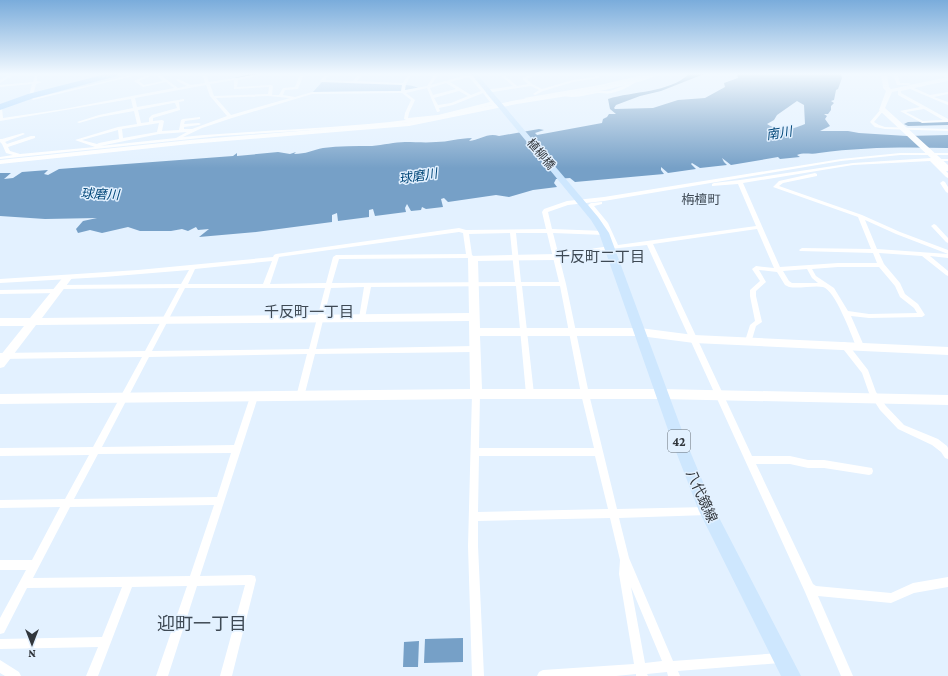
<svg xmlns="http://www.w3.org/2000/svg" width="948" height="676" viewBox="0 0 948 676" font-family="'Crimson Pro','Noto Sans JP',serif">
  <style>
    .green { fill: #ace }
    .water { fill: #76a0c7; fill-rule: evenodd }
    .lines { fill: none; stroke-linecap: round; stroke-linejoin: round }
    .canal { fill: #76a0c7; fill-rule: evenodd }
    .river { fill: #76a0c7; fill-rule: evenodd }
    .street { fill: #fff; fill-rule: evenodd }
    .secondary { fill: #fff; fill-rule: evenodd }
    .primary { fill: #cee7fe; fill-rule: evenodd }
    .highway { fill: #aed7fe; fill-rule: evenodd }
    .labels { text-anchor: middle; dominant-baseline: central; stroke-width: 3; stroke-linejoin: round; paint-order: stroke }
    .far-street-label { font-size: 12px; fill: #31363c; stroke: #e3f1ff }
    .far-water-label { font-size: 13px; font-style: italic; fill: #004678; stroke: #e3f1ff }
    .far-quarter-label { font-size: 13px; fill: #3e4954; stroke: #e3f1ff }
    .shield { fill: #e3f1ff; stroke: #666e76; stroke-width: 1 }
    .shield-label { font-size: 13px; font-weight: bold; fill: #31363c }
    .street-label { font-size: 14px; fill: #31363c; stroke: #e3f1ff }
    .neighbourhood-label { font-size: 15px; fill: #3e4954; stroke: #e3f1ff }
    .near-neighbourhood-label { font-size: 18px; fill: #3e4954; stroke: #e3f1ff }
  </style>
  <rect width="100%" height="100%" fill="#e3f1ff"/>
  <path class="green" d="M322 82C337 82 411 82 418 88L402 91 313 92Z"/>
  <path class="water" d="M689 74H704L661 91 640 96 616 105 614 108 615 109 653 108 678 100 705 98 725 87 724 83 738 78 737 74H841L842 78 838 89 836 90 834 100 831 101 834 103 831 106V110L828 114H824L827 116 825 119 830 126 820 131H848L859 133 907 136 948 135V148C905 147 862 147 819 153 811 155 804 152 797 155L800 157 780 159 778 157 731 165 722 158 724 162 727 165 700 168 692 163 691 164 696 169 668 173 661 167V170L664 174 575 182 570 178 556 179 554 183 557 187 533 190 509 197 496 195 448 202 444 198 441 199 443 207 426 209 422 207 421 210 411 211 407 204 405 208 406 212 375 216 373 209 369 210V217L338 221 337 213 332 215V222L256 232 199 237 209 229 198 230 196 227 188 231 182 229 171 231H140L128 227 102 233 90 230 78 233 76 229 83 221 97 218 45 219 0 216V173H11L4 179 13 178 22 172 48 170 44 174 48 175 59 169 233 156 237 153V156L278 152 290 154 296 152 294 154C306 154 313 150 323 148 339 146 356 146 372 146 383 145 395 142 405 142 416 142 426 143 436 142 448 142 459 138 472 138L469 141C480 140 488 132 499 136L539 129 544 130 535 133 537 135 602 123 603 119 607 117 609 114H616L610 109 608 99C633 91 669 93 689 74ZM797 101 804 105 805 124C790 130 782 133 767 124L774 120 777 115Z
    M463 638V662L424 663 425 639Z
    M419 641 418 667H403L404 642Z"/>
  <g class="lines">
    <path class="canal" d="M251 74H257L236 79 234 78Z"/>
    <path class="river" d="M948 121V125L908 126 904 124 908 122Z"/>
    <path class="street" d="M11 74H15L0 83V80Z
      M136 74H142L33 100 29 96 32 84 0 87V85L33 82 35 76H37V81L42 82 36 84 33 96 34 98Z
      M150 74H155L139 81 144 85 163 81 155 74H159L178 88 187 86 177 81 176 80 178 79 191 85 205 83 202 74H206L209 82 260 74 259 75 238 80 237 87 271 85 273 86 272 95H279L283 88 295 87 300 74H304L298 89 285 90 283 95 295 97 312 92 401 91 402 85 321 82 320 81 326 74H330L325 80 353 81 359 74H363L357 81 403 83 408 74H412L406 84 405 90 427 86 435 74H439L431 85 470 74H477L473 76 485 90 513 86 499 74H503L517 86 528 84 523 80V78L533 74H537L527 79 532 84 542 89 573 80 595 77V74H599V78L573 82 543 91 535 95 533 94 539 90 531 86 486 93 497 106 496 107H494L492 105 450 115 421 120 419 121 375 126 219 136 0 159V157L13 155 6 153 2 144 0 142V139H2L23 133 25 134 5 142 7 144 31 136H35V138L8 147 10 151 20 154 95 147 75 140 118 127 137 124 134 111 100 117 79 123 77 122 99 115 133 108 131 99 0 121V107L2 108 3 118 64 109 174 88 166 82 143 87 134 81ZM469 77 481 91 471 95 450 82ZM234 80V89L269 87 268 94 214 96 210 84ZM446 83 456 89 433 95 430 88ZM206 85 210 96 227 116 192 129H184V127L199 125 201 124 199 123 184 124 185 121 200 119V117L183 119 181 120 179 130 162 131 164 121 162 120 153 121V118L180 110 179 102 184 101V99L137 107 135 98ZM427 88 437 112H438L440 111 439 108 453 105 483 93 490 102 438 115 408 118 409 113 415 100 406 93ZM459 91 468 96 451 103 438 105 434 98ZM402 93 411 100 405 113 404 119 406 120C332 129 257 130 183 137L202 128 232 118 312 94ZM268 96 290 98 231 115 216 98ZM173 103H175L177 108 152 115 149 118V122L141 123 138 110ZM159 123 157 132 123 138 122 129ZM118 130 119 139 99 143 97 144 82 140ZM187 132 176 138 100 146 159 134Z
      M378 74H382L379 76 377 75Z
      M642 74H647L636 79 600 87 526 99 524 98 600 85 634 77Z
      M893 74H897L900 83H909L911 84 909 85H897Z
      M937 74H942L948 76V78Z
      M634 80 637 81C631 86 620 91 612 93 608 94 603 93 599 93 588 94 572 100 562 95L564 94H577L598 91H610L628 84Z
      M923 84 925 85 924 86 914 88 930 95 948 92V94L934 97 948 102V105L910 89 901 91V93L948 119V122L922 123 900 111 920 107 898 95V89ZM924 109 943 120 923 121 906 112Z
      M881 109 884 110 874 122 879 125 885 127 948 129V131L885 129 875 127 870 122Z
      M900 153H948V155H900L841 161 604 201 568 205 548 212 552 229 604 231 606 232 602 223 588 205 591 203 602 202V204L594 206 608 223 618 245 756 226 738 184 712 186V184L714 183 740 180 853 163 931 158H937V159L935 160 948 173V178L946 177 930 161 853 165 743 183 780 267 838 263H877L873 253 800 251 799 250 802 248 871 249 858 217 773 187 779 181 815 173 817 174V176L783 183 779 186 862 215 900 232 948 250V254L896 234 865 220 877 249 948 254V258L930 256 948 271V276L946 275 922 256 879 253 884 264 900 283 905 294 918 304 925 315 922 317 869 318 851 316 864 346 863 348H857L856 346C851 334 835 290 823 287 814 285 799 289 789 287L785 285 777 272 759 270 766 282 756 291V296L762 322 756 326 751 343H747L745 341 750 325 755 321 750 296V290L760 281 752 269 756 266 774 268 757 229 653 244 752 456H790L808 460H824L872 468 873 471 872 474 869 475 824 468H808L790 464H756L813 584 816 586 891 593 913 583 948 577V587L914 593 891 603 818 596 853 676H841L805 592 647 245 610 249V247L613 246 607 233 604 235 553 233 566 284 589 394 617 509 707 507 710 508 712 511 710 514 707 515 619 518 629 558 673 661 780 653 784 654 785 658 784 662 780 663 678 671 680 676H668L667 672 647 674 648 676H636V674L616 676H537L539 672 543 670 634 664 619 574 620 560 610 518 478 521V546L484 676H472L468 546 472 394 473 392 476 391 479 392 480 394 479 448H594L581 394 560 286H522L534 394 533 396 530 397 527 396 526 394 516 286 371 287 365 318 362 320 359 318 364 287 331 288 316 349 474 346 477 347 478 349 477 351 474 352 315 354 304 397 303 399 300 400 297 399 296 397 307 354 149 357 102 447 234 445 250 397 251 395 254 394 257 395 258 397 200 576 251 575 255 576 256 580 232 676H220L245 585 197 586 168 676H156L187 586 132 587 98 676H86L98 647 0 649V639L102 637 122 587 27 588 4 633 0 634V618L26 570H0V560H32L60 507 0 508V500L65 499 89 455 0 456V448L93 447 142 357 0 359V353L145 351 179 288 60 289 57 287 60 285 181 284 189 270 104 277 0 283V279L138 270 273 257 274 255 276 254 459 228 466 230 546 229 542 212 544 209 567 201 604 197 841 159ZM459 232 463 233 466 254 336 255 333 257 326 283 270 284 279 257ZM510 233 515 282 332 283 339 259 468 258 473 260 476 258 472 255 469 234ZM516 233H547L559 282H521ZM272 261 263 284H188L195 269ZM838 267H879L895 286 900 297 914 308 917 313 869 314 848 311 834 288 816 276 812 269ZM807 269 812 278 818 283H792L789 281 783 271ZM185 288H325L309 349 152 351ZM231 453 217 497 74 499 98 454ZM479 456H595L608 509 478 512ZM214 505 190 576 33 578 70 507ZM631 587 662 661 645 663Z
      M941 159H948V161H941Z
      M943 181 945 182 948 187V193L946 192 940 183Z
      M934 224 936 225 948 238V243L946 242 932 227 931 226Z
      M57 289 60 291 59 293 0 294V290Z
      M844 342 847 343 868 370 876 392 886 406 904 425 938 439 947 446 948 448V459L945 458 941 452 932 445 898 429 880 410 869 393 862 373 840 345 841 343Z
      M0 660 19 672 21 676H5L0 673Z"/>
    <path class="secondary" d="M652 74H660L642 81 605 90 517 104 409 126 190 144 0 164V160L190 140 409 122 517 100 605 86Z
      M881 74H887L889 87 891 89 948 77V81L892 92 885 108 948 165V171H945L879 110 886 91 883 88Z
      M610 246 613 247 615 249 613 251 556 260 478 261 480 328H640L694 335 948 347V355L694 343 640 336H480L482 389H661L948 395V405L661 399H476L0 404V394L470 389 469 321 36 325 4 367 0 368V356L24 326H0V318H30L64 276 67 275 72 278 42 318 469 313 468 258 470 256 556 254Z"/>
    <path class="primary" d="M471 74H477L598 217 609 233 687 444 713 506 801 676H781L699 511 673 444 599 233 591 220Z"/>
    <path class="highway" d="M106 74H118L117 76 34 98 0 110V104L28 94Z"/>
  </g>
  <linearGradient id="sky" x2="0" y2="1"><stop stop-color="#7aacdb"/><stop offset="0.44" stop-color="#f2f9ff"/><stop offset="1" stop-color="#f2f9ff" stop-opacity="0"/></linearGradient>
  <rect width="948" height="168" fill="url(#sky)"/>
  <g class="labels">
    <g class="far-street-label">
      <text transform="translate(541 154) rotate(50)">植柳橋</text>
    </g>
    <g class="far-water-label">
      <text transform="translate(779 133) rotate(-9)">南川</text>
      <text transform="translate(418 176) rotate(-9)">球磨川</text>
      <text transform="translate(100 194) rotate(2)">球磨川</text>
    </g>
    <g class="far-quarter-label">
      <text x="701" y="199">栴檀町</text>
    </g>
    <rect class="shield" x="668" y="430" width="22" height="22" rx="3"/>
    <g class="shield-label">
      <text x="679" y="441">42</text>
    </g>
    <g class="street-label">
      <text transform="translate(702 496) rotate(66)">八代鏡線</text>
    </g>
    <g class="neighbourhood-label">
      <text x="600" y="257">千反町二丁目</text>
      <text x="309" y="312">千反町一丁目</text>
    </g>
    <g class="near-neighbourhood-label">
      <text x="202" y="624">迎町一丁目</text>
    </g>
  </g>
  <g transform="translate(32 644) rotate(180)" stroke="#e3f1ff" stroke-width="3" paint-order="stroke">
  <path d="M0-3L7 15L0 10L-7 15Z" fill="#31363c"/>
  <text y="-6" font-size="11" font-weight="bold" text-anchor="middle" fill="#31363c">N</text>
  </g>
</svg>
